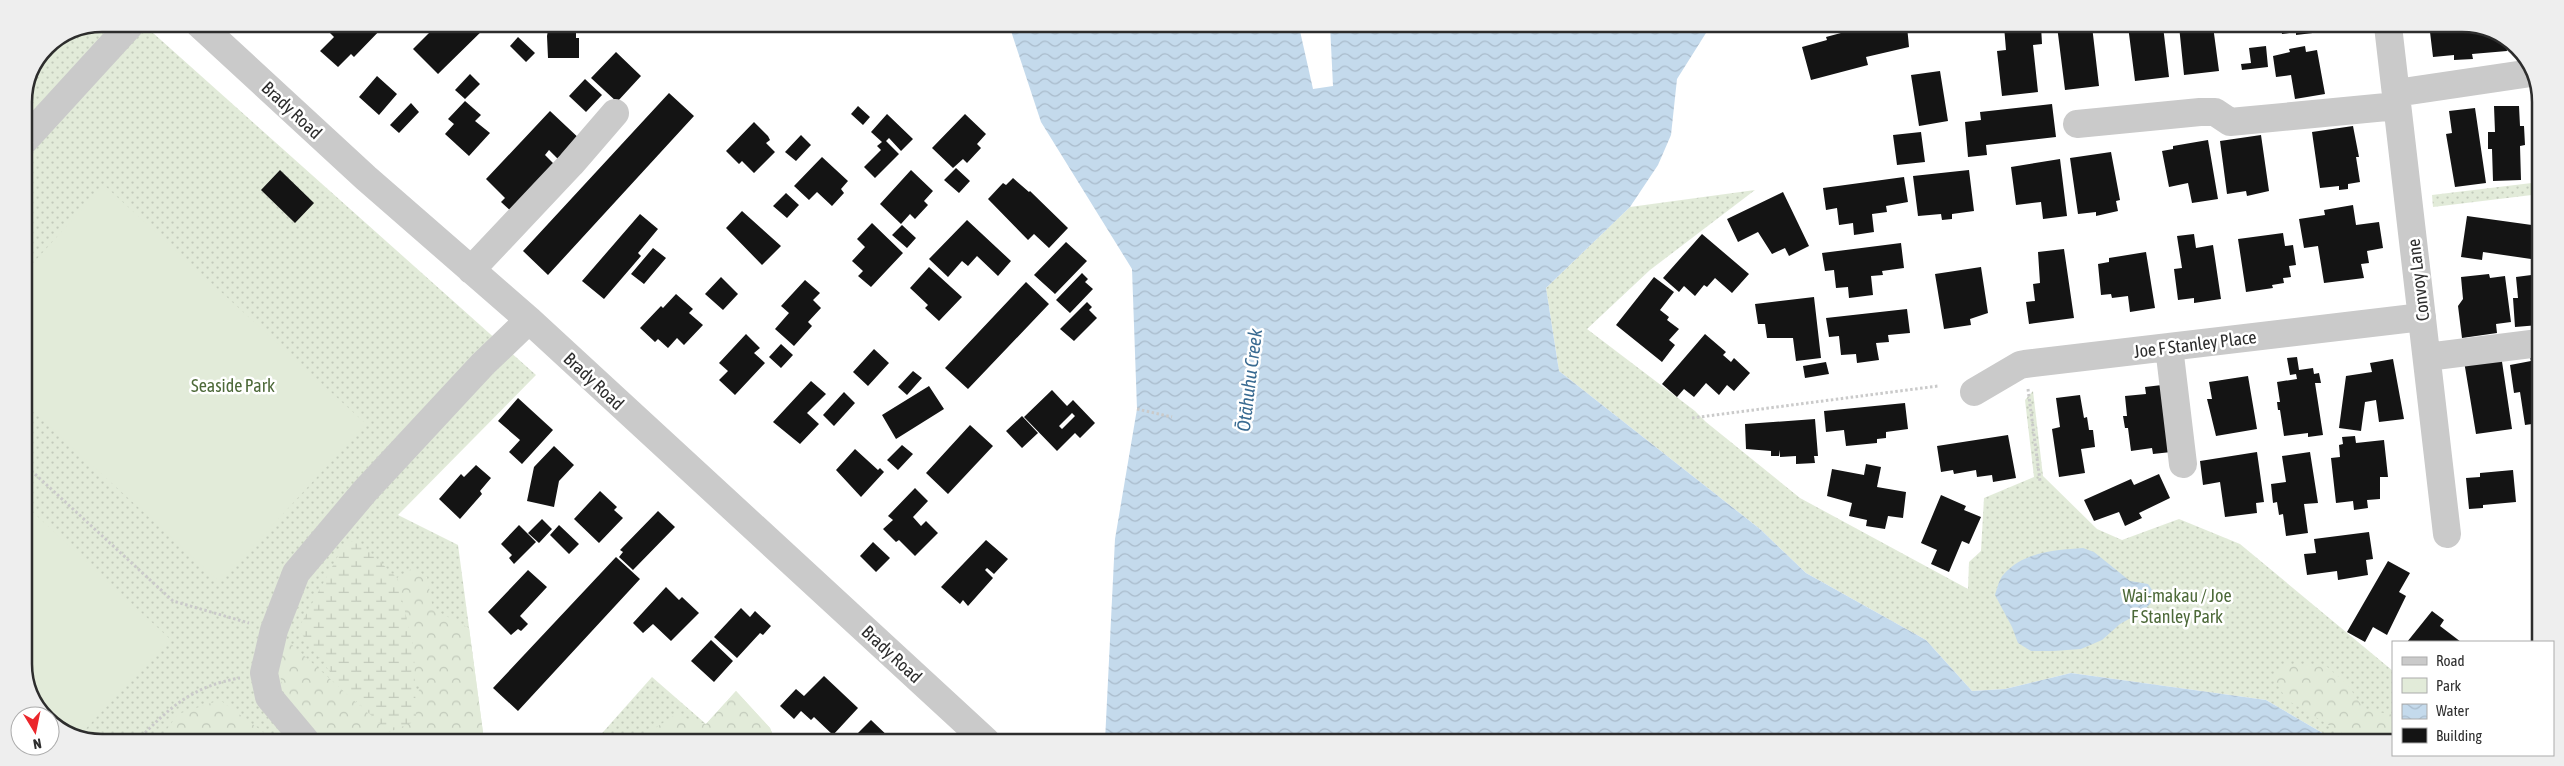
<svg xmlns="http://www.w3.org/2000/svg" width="2564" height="766" viewBox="0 0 2564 766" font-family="'Asap Condensed',sans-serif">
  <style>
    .green { fill: url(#green-dots) }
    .forest { fill: url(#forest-crowns) }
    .wetland { fill: url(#wetland-marsh) }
    .pitch { fill: #e2ebd9 }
    .water { fill: url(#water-waves) }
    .building { fill: #141414; fill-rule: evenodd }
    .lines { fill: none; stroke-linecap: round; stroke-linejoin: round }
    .path { stroke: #cacaca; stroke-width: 3; stroke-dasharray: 2.5 2.5; stroke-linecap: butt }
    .minor { stroke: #cacaca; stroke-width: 28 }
    .labels { text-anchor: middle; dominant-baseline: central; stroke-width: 5; stroke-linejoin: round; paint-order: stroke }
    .street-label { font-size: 18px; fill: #2d2d2d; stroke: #fff }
    .park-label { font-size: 18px; fill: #4d6939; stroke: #fff }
    .water-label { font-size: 19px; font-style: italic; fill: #386a91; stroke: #fff }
    .rim { fill: none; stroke: #2d2d2d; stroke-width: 2.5 }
  </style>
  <defs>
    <pattern id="green-dots" width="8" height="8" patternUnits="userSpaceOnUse" patternTransform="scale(1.25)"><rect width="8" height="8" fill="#e2ebd9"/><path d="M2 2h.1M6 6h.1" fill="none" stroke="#c2cabb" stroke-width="1.8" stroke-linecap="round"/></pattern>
    <pattern id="forest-crowns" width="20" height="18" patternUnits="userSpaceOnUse" patternTransform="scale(1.25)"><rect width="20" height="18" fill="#e2ebd9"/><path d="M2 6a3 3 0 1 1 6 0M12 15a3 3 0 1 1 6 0" fill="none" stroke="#c2cabb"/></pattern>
    <pattern id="wetland-marsh" width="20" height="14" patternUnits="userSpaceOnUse" patternTransform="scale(1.25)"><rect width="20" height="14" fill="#e2ebd9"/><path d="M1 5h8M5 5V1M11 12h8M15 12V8" fill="none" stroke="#c2cabb"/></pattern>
    <pattern id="water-waves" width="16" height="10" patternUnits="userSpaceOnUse" patternTransform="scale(1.25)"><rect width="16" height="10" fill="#c4daec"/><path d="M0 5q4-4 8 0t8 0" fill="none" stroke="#a9bbcb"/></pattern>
  </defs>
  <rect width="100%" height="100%" fill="#fff"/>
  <path class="green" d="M103 24H143L536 375 398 515 458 545 484 740 82 739 50 719V716L43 715 24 669V102L47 47Z
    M2540 182V194L2433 207 2432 195Z
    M1755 190 1650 270 1587 329 1695 411 1706 422 1800 498 1968 589 1969 562 1981 551 1984 498 2034 477 2025 400 2033 391 2043 476 2097 529 2122 540 2179 519 2240 544 2393 671V742H2338L2266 700 2071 673 2005 689 1972 691 1926 640 1806 573 1760 529 1559 371 1546 288 1630 207Z
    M652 677 706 724 736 691 770 728 775 740H596Z"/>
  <path class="forest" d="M413 568 427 577 433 609 469 628 484 740H327L310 728 288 706 275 657 281 638 290 643 389 732 414 701 420 688 414 680V650L397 578Z
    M2286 665 2326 666 2347 684 2364 709 2393 715V742H2357L2287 700 2273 678Z
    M736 691 770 728 775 740H637L675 715 706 724Z
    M220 700 274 740H159L178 714Z"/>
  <path class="wetland" d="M356 539 397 578 414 650 416 721 389 732 342 688 298 629 343 547Z"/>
  <path class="pitch" d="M104 185 366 424 220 582 24 403V273Z
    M24 504 170 639 78 737 50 719V716L43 715 24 669Z"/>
  <path class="water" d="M1009 25H1293L1300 31 1313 89 1333 86 1330 25 1706 26V33L1677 79 1671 135 1658 165 1630 207 1546 288 1559 371 1760 529 1806 573 1926 640 1972 691 2005 689 2071 673 2266 700 2338 742 1105 741 1115 539 1137 409 1132 269 1041 122Z
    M2083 548 2094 552 2130 581 2148 584 2157 597 2143 611 2120 624 2102 640 2081 649 2053 651H2031L2018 643 2012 627 1995 595C1997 589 1999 579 2004 574 2023 552 2055 550 2083 548Z"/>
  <path class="building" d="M292 24H310L302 33Z
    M339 24H386L354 57 351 54 338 67 320 51 334 37 330 33Z
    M438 24H489L438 74 413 49Z
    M549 24H576V38H579V58H548L547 36Z
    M1867 26H1907L1909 47 1866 57 1868 65 1811 80 1802 47 1827 40 1826 37Z
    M2004 26H2041L2042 44 2033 45 2038 92 2002 96 1997 51 2006 50Z
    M2057 26H2092L2099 86 2065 90Z
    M2128 26H2163L2169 77 2135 81Z
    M2179 26H2213L2219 71 2184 75Z
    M2281 26H2337L2338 30 2296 35V32L2282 34Z
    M2456 26 2482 27 2506 43 2507 51 2472 54 2473 59 2454 60V55L2433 57 2430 32 2456 29Z
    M518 37 535 53 526 62 510 46Z
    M2266 46 2268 67 2242 70 2241 64 2251 63 2249 48Z
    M2305 46 2306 52 2317 50 2325 94 2295 99 2291 75 2276 77 2273 56 2290 52 2289 49Z
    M616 52 641 76 617 102 591 78Z
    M1940 71 1948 121 1919 126 1911 75Z
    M470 74 480 84 465 99 455 90Z
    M377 76 397 94 379 115 359 97Z
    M585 79 602 95 586 112 569 96Z
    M669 93 694 116 548 275 523 251Z
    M465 101 481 115 475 121 490 133 469 156 445 134 454 124 448 119Z
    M411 103 419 112 399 133 390 125Z
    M2052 104 2056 137 1986 145 1987 155 1968 157 1965 122 1981 120 1980 112Z
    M858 106 870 117 863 125 851 114Z
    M2494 106H2519L2520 126H2524L2525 145 2520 146 2521 180 2493 181 2492 149H2488V132H2495Z
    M2475 108 2486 183 2455 187 2446 134 2452 133 2449 111Z
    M550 111 583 142 562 163 549 150 545 155 554 164 515 215 501 202 505 198 486 179Z
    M887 114 913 139 901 151 889 138 886 141 899 154 875 178 864 167 881 150 877 146 882 142 871 132Z
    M965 114 986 134 977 144 981 148 967 163 963 159 953 168 932 148Z
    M754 122 768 136 770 140 766 143 775 152 754 173 742 161 739 164 726 151Z
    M2353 126 2359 157H2356L2360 182 2348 184V189L2339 190V186L2320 188 2312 132Z
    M1921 132 1925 162 1897 165 1893 135Z
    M801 135 811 145 796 161 785 152Z
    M2261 135 2269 191 2247 196 2246 191 2227 194 2220 141Z
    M2208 140 2218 199 2192 203 2188 183 2169 187 2162 151 2173 149V146Z
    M2111 152 2120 200 2116 201 2118 211 2096 216V212L2078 214 2070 158Z
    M822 157 848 181 841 189 844 193 832 206 817 192 809 200 794 186Z
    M2060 159 2067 216 2043 219 2041 202 2016 205 2011 167Z
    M956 168 970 181 959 193 944 180Z
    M280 170 314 203 295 223 261 190Z
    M911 170 933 191 924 201 928 205 915 219 910 214 901 224 880 204Z
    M1969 170 1974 211 1952 214V219L1942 220 1941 214 1918 216 1913 176Z
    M1904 177 1908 202 1886 206 1887 212 1872 214 1874 232 1854 235 1853 223 1839 225 1837 208 1826 210 1823 188Z
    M1013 178 1029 192 1030 191 1068 228 1049 248 1034 234 1028 240 988 199 1003 183 1006 185Z
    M1783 192 1809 246 1789 256 1785 248 1772 254 1758 232 1738 242 1727 219Z
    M786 193 799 205 787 218 773 206Z
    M2353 205 2356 225 2379 222 2383 248 2367 251 2369 263 2361 264 2364 278 2324 283 2318 246 2304 248 2299 219 2325 215 2324 210Z
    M742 211 781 246 762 265 726 228Z
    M640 214 658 229 638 253 641 256 604 299 582 281Z
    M2467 216 2539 226 2538 260 2483 252 2482 260 2461 257Z
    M967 220 1011 261 998 276 977 256 968 266 962 261 948 277 929 259Z
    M872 223 903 253 871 287 858 276 863 271 852 261 865 247 857 239Z
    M902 225 916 238 907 248 892 235Z
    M2283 233 2285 246 2293 245 2296 265 2289 266 2291 277 2283 278 2284 283 2272 285 2273 288 2246 292 2238 239Z
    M1702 234 1749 274 1732 293 1715 278 1707 287 1704 285 1695 296 1684 286 1679 292 1663 278Z
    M2194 234 2196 248 2213 245 2221 299 2194 303V298L2178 300 2174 269 2182 268 2177 236Z
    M1066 242 1087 261 1055 294 1034 275Z
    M1901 243 1904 268 1882 271 1883 275 1871 276 1873 295 1849 298 1848 287 1836 288 1834 270 1825 271 1822 253Z
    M653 248 666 258 644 284 631 274Z
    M2064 249 2074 318 2029 324 2026 302 2035 301 2033 284 2040 283 2038 252Z
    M2146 252 2155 308 2130 312 2128 296 2112 298 2111 294 2101 295 2098 264 2109 262V258Z
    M929 267 962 297 939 321 925 308 928 305 910 288Z
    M1981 267 1988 313 1970 319 1971 325 1944 329 1935 274Z
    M1082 273 1088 279 1085 282 1093 289 1070 313 1056 300Z
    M2489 274 2490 278 2505 276 2511 322 2496 324 2497 333 2462 338 2458 306 2463 299 2461 277Z
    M2539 274V325L2515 327 2513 298H2518L2516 277Z
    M721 277 738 294 723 310 705 294Z
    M1654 277 1674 292 1660 310 1669 317 1667 320 1679 329 1669 340 1675 345 1662 362 1616 325Z
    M805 280 820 293 813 300 821 308 808 322 812 326 794 346 775 329 789 313 781 306Z
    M1026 282 1049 304 968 389 945 368Z
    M676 294 693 309 689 313 703 325 684 345 677 338 668 348 658 339 655 342 640 328 661 306 663 308Z
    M1814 297 1821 358 1796 361 1793 338H1767L1765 324H1758L1755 304Z
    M1087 302 1092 307 1089 310 1097 318 1074 341 1060 329Z
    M1907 309 1910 333 1888 335 1889 342 1876 343 1879 360 1857 363 1856 354 1841 355 1839 336 1829 337 1826 318Z
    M746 334 760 348 754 353 765 363 735 395 719 380 728 371 719 363Z
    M1705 334 1726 352 1723 355 1731 362 1734 358 1750 373 1734 391 1727 385 1719 395 1706 383 1694 397 1684 389 1677 397 1662 384Z
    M781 344 793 355 781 368 769 357Z
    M874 349 889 363 868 386 853 372Z
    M2501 355 2512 429 2476 434 2464 361Z
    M2539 355V423L2525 425 2520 392 2514 393 2510 365 2531 361 2530 357Z
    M2297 357 2299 370 2313 368 2314 374 2319 373 2321 383H2315L2323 435 2308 437V433L2284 436 2280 410H2278L2277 402H2280L2277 382 2297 379 2296 374 2290 375 2287 358Z
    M2393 359 2404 419 2379 422 2376 400 2365 402 2361 431 2339 428 2346 376 2372 372 2370 363Z
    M1826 362 1829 374 1805 378 1803 366Z
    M913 371 922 378 907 395 898 387Z
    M2248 376 2257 429 2216 436 2207 399H2212L2209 382Z
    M811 381 826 394 807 413 819 424 800 444 773 422Z
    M2162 385 2171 452 2153 454 2152 448 2131 451 2128 428H2125L2123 416H2127L2125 396 2146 394 2145 387Z
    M929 386 944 409 896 439 882 415Z
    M1052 390 1067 406 1073 400 1095 423 1080 438 1075 433 1057 451 1024 417ZM1072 413 1075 416 1062 429 1059 426Z
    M844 392 855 403 834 426 823 415Z
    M2080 395 2084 418 2087 417 2089 430H2093L2095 447 2081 449 2085 473 2059 477 2052 429 2060 427 2056 398Z
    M518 398 553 430 522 464 509 452 520 440 498 421Z
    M1905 403 1908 429 1886 432V438L1877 439V443L1846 446 1844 430 1826 432 1824 411Z
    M1022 416 1038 433 1022 448 1006 431Z
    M1815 419 1818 456H1814L1815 463 1796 464V456L1780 457V450L1779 456H1771V451L1746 449 1745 424Z
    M970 425 993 446 948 494 926 473Z
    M2008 435 2016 478 1993 482 1992 475 1977 477 1976 470 1954 474 1953 470 1941 472 1937 446Z
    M2355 436 2356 443 2384 440 2388 477H2380V499L2367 500 2368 508 2354 510 2353 501 2336 503 2331 458 2340 457 2339 445 2343 444 2342 437Z
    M902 445 913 454 898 470 887 460Z
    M554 446 574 465 559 481 554 507 527 501 534 467Z
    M855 449 878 470 880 468 884 472 861 497 836 470Z
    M2257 452 2264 502 2256 503 2257 513 2225 517 2220 482 2203 485 2200 461Z
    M2310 452 2318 503 2304 504 2308 533 2286 536 2283 514 2279 515 2277 502 2273 503 2271 484 2286 482 2282 456Z
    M1866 464 1881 467 1877 487 1906 492 1903 518 1888 516 1885 529 1866 526 1867 520 1849 516 1852 503 1827 496 1832 469 1864 475Z
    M476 465 491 478 480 491 482 494 460 519 439 499 461 474 464 477Z
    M2513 470 2516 502 2483 505V508L2469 509 2466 478 2480 477V473Z
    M2159 474 2170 498 2139 513 2142 518 2125 526 2119 512 2094 521 2084 500 2131 479 2134 485Z
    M915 488 928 501 913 517 921 526 926 521 938 533 915 556 899 540 896 542 883 529 893 520 888 516Z
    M600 491 617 507 614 510 623 518 599 543 574 519Z
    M1941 495 1966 506 1964 510 1981 517 1969 544 1962 541 1949 572 1931 564 1937 550 1921 543Z
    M658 511 675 527 633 570 619 557 623 552 620 550Z
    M542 519 552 529 539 543 528 533Z
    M519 525 536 542 514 564 509 558 512 555 501 544Z
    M559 525 579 544 569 554 550 535Z
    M2369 532 2373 559 2366 560 2368 575 2338 580 2337 571 2307 575 2304 554 2316 553 2314 539Z
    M986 540 1008 559 994 574 987 568 985 570 993 578 968 606 963 600 960 604 941 587Z
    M873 542 890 558 876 572 860 556Z
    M616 557 640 579 518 711 493 688Z
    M2388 561 2410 573 2399 592 2406 596 2387 635 2373 627 2365 642 2347 632Z
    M528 570 547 587 520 616 528 624 521 631 518 629 511 635 488 612Z
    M666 587 679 600 682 597 699 613 671 641 653 624 643 633 633 623Z
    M741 608 750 617 755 611 771 626 763 635 760 633 737 658 714 637Z
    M2432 611 2444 620 2440 626 2461 642H2407Z
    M711 640 733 661 714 682 691 661Z
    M824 676 858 708 833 735 814 717 811 720 801 711 794 719 780 706 796 689 804 696Z
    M871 720 892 740H851Z
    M828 733 835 740H821Z"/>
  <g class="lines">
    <path class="path" d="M2028 389 2040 481
      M1137 409 1172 417
      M1692 418 1938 386
      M24 464 173 601 249 623
      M138 740C170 707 193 686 240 678"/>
    <path class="minor" d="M199 24 366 178 529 320 986 741
      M2388 26 2447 534
      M2396 93 2531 73
      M2077 124 2200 112H2215L2230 122 2397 106
      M24 141 131 24
      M471 270 571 164 615 113
      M2169 347 2183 464
      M2427 357 2539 343
      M1974 392 2020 365 2025 364 2422 317
      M305 740 269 697 264 673 274 630 296 573 365 491 483 364 529 320"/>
  </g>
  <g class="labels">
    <g class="street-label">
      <text transform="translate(292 110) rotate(43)">Brady Road</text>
      <text transform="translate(2418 280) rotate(-97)">Convoy Lane</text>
      <text transform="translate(2195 344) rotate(-7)">Joe F Stanley Place</text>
      <text transform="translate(594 381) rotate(43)">Brady Road</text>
      <text transform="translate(892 654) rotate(43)">Brady Road</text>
    </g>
    <g class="park-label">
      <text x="233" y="385">Seaside Park</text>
      <text x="2177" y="595">Wai-makau / Joe<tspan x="2177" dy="21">F Stanley Park</tspan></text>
    </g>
    <g class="water-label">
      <text transform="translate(1249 380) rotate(-83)">Ōtāhuhu Creek</text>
    </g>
  </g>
  <path d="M0 0H2564V766H0ZM102 32H2462A70 70 0 0 1 2532 102V664A70 70 0 0 1 2462 734H102A70 70 0 0 1 32 664V102A70 70 0 0 1 102 32Z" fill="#eee" fill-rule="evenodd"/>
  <path class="rim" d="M102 32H2462A70 70 0 0 1 2532 102V664A70 70 0 0 1 2462 734H102A70 70 0 0 1 32 664V102A70 70 0 0 1 102 32Z"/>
  <rect x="2392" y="641" width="162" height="115" fill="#ffffff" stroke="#ababab"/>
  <rect x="2402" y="657" width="25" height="8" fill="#cacaca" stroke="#ababab"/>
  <text x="2436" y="666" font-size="15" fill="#2d2d2d">Road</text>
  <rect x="2402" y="678" width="25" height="15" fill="#e2ebd9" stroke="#ababab"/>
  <text x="2436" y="691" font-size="15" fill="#2d2d2d">Park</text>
  <rect x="2402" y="704" width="25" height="15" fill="url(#water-waves)" stroke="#ababab"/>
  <text x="2436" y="716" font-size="15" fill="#2d2d2d">Water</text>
  <rect x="2402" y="728" width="25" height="15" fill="#141414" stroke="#ababab"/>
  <text x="2436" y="741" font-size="15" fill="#2d2d2d">Building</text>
  <g transform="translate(35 731) rotate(170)"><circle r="24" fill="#ffffff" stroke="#ababab"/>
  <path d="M0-4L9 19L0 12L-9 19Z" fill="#eb272c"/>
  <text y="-8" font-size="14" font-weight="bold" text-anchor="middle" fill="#2d2d2d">N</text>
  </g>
</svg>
